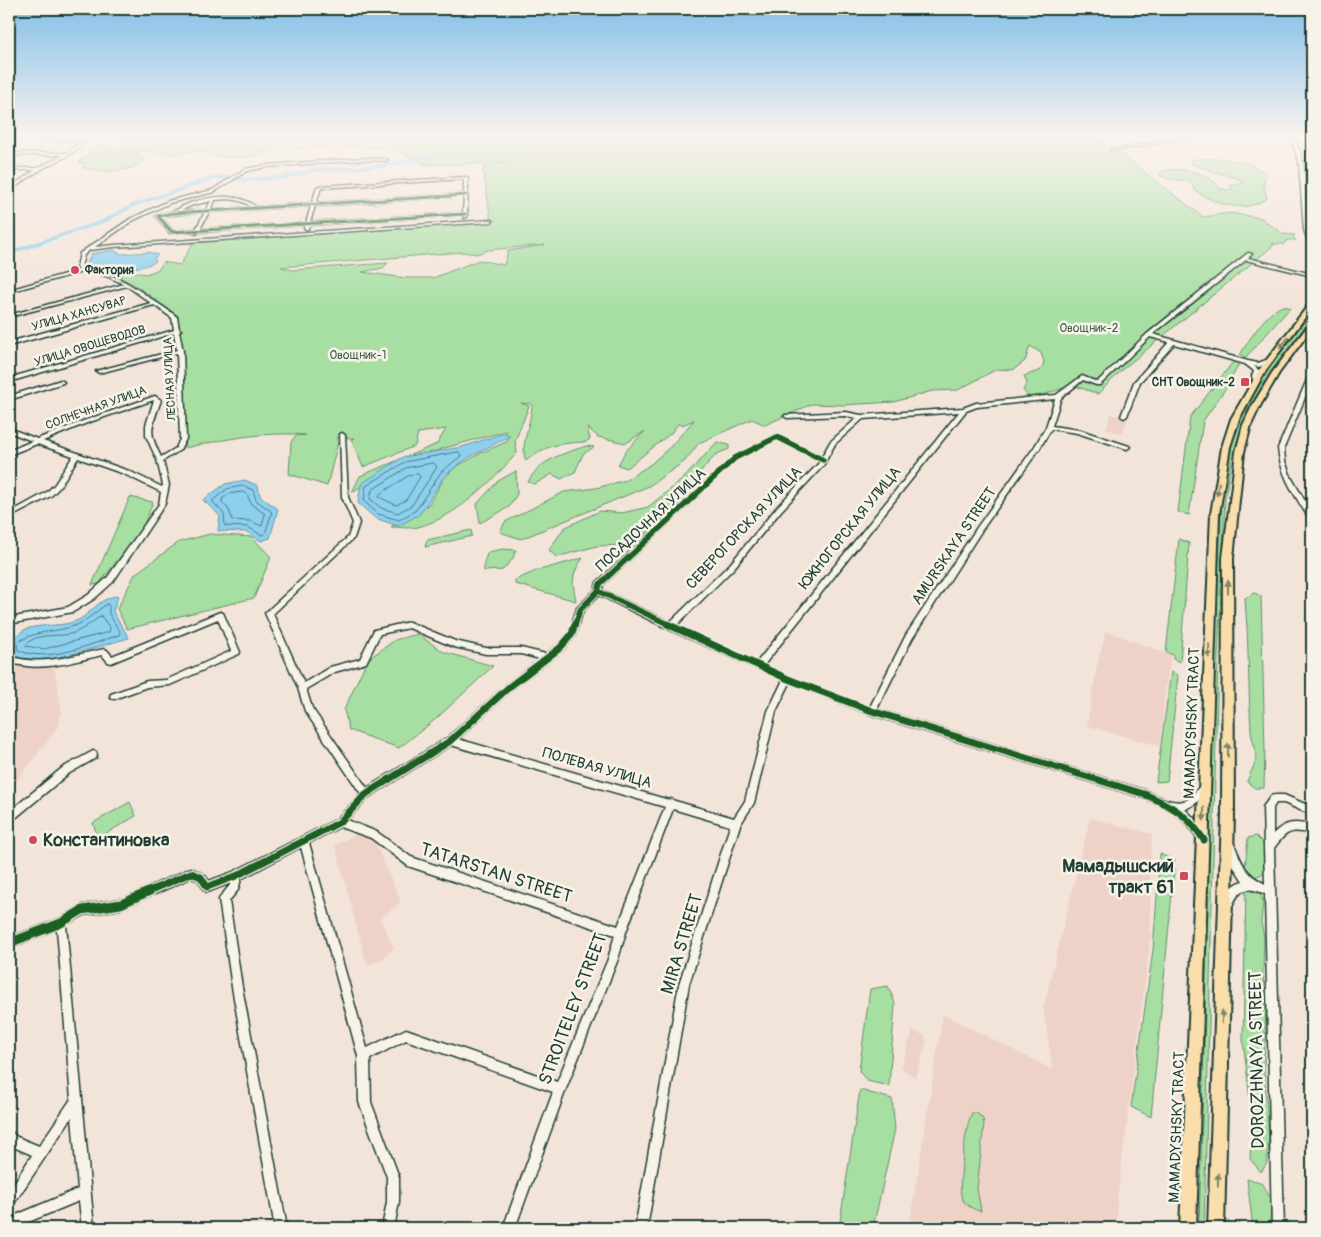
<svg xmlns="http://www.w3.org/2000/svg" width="1321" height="1237" viewBox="0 0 1321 1237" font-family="Pangolin,sans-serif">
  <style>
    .built { fill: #eed2c8 }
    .green { fill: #a7dfa3; stroke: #638e6c; fill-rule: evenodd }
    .water { fill: #8dd0ee; stroke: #6195a4 }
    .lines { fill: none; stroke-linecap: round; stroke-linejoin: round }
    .shore { stroke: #4b787e; stroke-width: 1 }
    .river { fill: #8dd0ee; fill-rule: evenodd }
    .minor-casing { stroke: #1f3d34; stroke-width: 3 }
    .major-casing { stroke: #1f3d34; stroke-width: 4 }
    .minor { fill: #f7f3e8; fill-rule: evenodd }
    .major { fill: #f9deab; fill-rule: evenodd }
    .cycleway-far3-casing { stroke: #f7f3e8; stroke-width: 5 }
    .cycleway-far2-casing { stroke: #f7f3e8; stroke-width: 8 }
    .cycleway-far1-casing { stroke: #f7f3e8; stroke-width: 10 }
    .cycleway-casing { stroke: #f7f3e8; stroke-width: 12 }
    .cycleway-far3 { stroke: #1b5e20; stroke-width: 3 }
    .cycleway-far2 { stroke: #1b5e20; stroke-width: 5.5 }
    .cycleway-far1 { stroke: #1b5e20; stroke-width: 7 }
    .cycleway { stroke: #1b5e20; stroke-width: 9 }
    .oneway { fill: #81856a }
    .poi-dot { fill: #d1495b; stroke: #f7f3e8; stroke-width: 2 }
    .labels { text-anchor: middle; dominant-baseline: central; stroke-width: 5; stroke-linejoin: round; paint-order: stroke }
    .far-poi-label { font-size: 12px; font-weight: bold; fill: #1f3d34; stroke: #f7f3e8; text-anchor: start }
    .far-street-label { font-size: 12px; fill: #1f3d34; stroke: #f7f3e8 }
    .far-park-label { font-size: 12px; fill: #3a5d4a; stroke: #f7f3e8 }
    .street-label { font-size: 15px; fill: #1f3d34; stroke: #f7f3e8 }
    .near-poi-label { font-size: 18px; font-weight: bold; fill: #1f3d34; stroke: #f7f3e8; text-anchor: start }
    .near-street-label { font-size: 18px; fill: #1f3d34; stroke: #f7f3e8 }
  </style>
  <rect width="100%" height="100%" fill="#f3e4d9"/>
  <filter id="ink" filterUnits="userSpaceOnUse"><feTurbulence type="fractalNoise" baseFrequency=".02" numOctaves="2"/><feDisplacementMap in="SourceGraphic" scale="10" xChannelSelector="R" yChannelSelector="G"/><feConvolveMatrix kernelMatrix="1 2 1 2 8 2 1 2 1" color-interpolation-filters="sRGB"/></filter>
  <g filter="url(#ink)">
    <path class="built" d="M1111 414 1127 419 1123 434 1106 429Z
      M1106 631 1171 655 1165 691 1160 746 1087 726 1097 666Z
      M9 664 54 665 62 712 58 727 9 791Z
      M1090 818 1152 834 1150 867 1151 935 1117 1202V1228H909L943 1014 1053 1070 1043 1009Z
      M359 833 372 836 401 902 380 919 394 948 381 960 367 965 335 845Z
      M913 1030 925 1036 927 1042 915 1078 901 1067Z"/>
    <path class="green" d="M118 135H1096L1203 217 1230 213 1262 218C1268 226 1276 226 1282 234L1295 235 1293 237 1296 240H1287L1284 244H1272L1274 245 1124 368 1098 394 1073 385 1030 399 1023 390 1027 383 1024 376 1041 370 1044 362 1041 353 1030 346 1025 361 1013 370 997 369 958 390 932 391 894 402 843 405 812 404 765 425 752 419 699 443 685 461 649 486 521 539 500 532 505 522 564 492 596 488 626 480 651 464 671 446 694 420 682 425 678 424 671 433 627 468 618 465 625 452 645 431 626 443 598 437 587 427 590 439 586 442C562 443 544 445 526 461 519 447 532 421 532 404L521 403 529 406 515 441 517 453C490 483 458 516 418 527 410 529 399 527 391 527L429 504 443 480 454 468 481 453 508 441 506 431 445 448 399 464 352 492 360 476 437 444 446 429 418 433 415 446 363 467 351 439 355 438H336L338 442 327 486 289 474 291 442 295 436 306 435C266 431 225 439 185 448L186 445H183L186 436 178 316 133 284 119 277 128 271 146 274 159 269 163 262 180 265 193 243 491 222 483 168 511 161 493 163 427 165 392 148 348 146 276 149 247 157H221L199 151 170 154 130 150 116 140ZM545 245 508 251 504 265 479 260 433 278H406L362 272 383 268 388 263 292 270 281 267 462 252 477 254 488 250Z
      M101 145 138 153 144 161C127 174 102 173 82 167L85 163 79 162Z
      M1197 159C1218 158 1248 159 1265 173L1264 188 1267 198C1247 214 1215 205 1196 191 1192 188 1194 185 1189 183 1179 178 1167 182 1159 174 1171 163 1213 173 1219 188L1227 190 1232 189 1230 184H1243L1241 180 1235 178 1191 164 1192 160Z
      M1283 306 1290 308 1246 357 1240 355C1249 340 1266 312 1283 306Z
      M1312 312 1310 319 1271 371 1248 409 1233 453 1225 499 1218 657 1204 1228H1199L1215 656 1222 498 1232 445 1246 408 1272 365Z
      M1233 362 1239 364 1228 385 1203 421 1189 515 1178 512 1190 417Z
      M717 442 729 445V449L717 454 695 477 678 504 643 536 625 545 597 546 556 557 549 550 564 528 600 511 622 513 648 507 683 479Z
      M586 446 594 447 583 454 575 472 561 479 552 474 535 484 528 482C540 459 563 454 586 446Z
      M516 471 517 494 509 507 480 523 477 504 498 481Z
      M130 497 153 502 142 529 99 584 92 585Z
      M471 530 472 536 425 547 427 540Z
      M210 534 252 537 271 557 254 598 127 629 117 609 135 574 179 542Z
      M1179 539 1189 543 1180 662 1173 659V655L1166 652Z
      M503 549 516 550 513 558 503 570 484 571V562L488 552Z
      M583 558C571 575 572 581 576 601L515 584V580L536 571Z
      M1254 593 1261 596 1265 750 1264 788H1255L1247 782C1249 775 1254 767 1256 760 1258 750 1251 740 1251 730 1248 686 1249 642 1245 598Z
      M417 634 444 652 493 666 437 718 399 748 349 730 344 710 367 660 395 640Z
      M1171 672 1178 675 1167 781 1156 782Z
      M130 802 136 816 98 838 93 823Z
      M1256 836 1267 847 1264 873 1255 877 1245 868 1248 838Z
      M1160 854 1175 861 1151 1117 1131 1107 1153 950Z
      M1246 889 1261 894 1263 903 1261 922 1264 937 1263 975 1266 1007 1264 1069 1269 1136 1267 1163 1261 1172 1250 1159 1252 1118 1243 1040Z
      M888 986 895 1003 889 1086 867 1081 859 1071 870 989Z
      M860 1090 892 1099 895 1129 873 1228H839Z
      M972 1113H977L983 1119 984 1124 977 1189 981 1211C974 1210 965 1205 962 1199 957 1190 966 1121 972 1113Z
      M1247 1179 1263 1184 1272 1202 1269 1228H1253Z"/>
    <path class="water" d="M114 250 121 254 149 252 158 255 154 258 156 261C144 271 103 269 88 266L87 263 91 254Z
      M504 433 510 436 466 459 445 475 420 514 398 526 375 518 358 503 361 484 403 457 462 447Z
      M245 480 258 486 260 496 278 509 270 538 261 541 247 532 218 531 220 516 203 500 225 484Z
      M118 596 113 612 129 638C105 644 40 668 18 657 12 654 11 646 12 640 15 637 20 633 24 630 42 622 65 629 82 618 94 609 102 597 118 596Z"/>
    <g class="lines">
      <path class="shore" d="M459 452 461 456 441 472 416 510 399 520 378 514 364 501 366 486 405 462Z
        M434 463 437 467 412 505 398 513 381 508 370 499 372 490 406 468Z
        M418 474 420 477 406 500 396 505 379 497 380 494 408 476Z
        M244 486 253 490 256 500 272 512 265 534 261 535 248 527 225 526 224 514 212 501 227 489Z
        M243 492 247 494 251 504 265 514 262 526 250 521 232 520 229 510 222 502V499L229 494Z
        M107 604 109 606V614L120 632 119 635C90 644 48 664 18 650L17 643C34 630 54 633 74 626 86 622 96 611 107 604Z
        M101 616 110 628 109 632 44 649 25 646C36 631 58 638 74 633 84 629 92 622 101 616Z"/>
      <path class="river" d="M587 135H601L431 158 383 168 317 172 283 179 246 182 226 179 214 180 136 206 106 222 9 255V251L102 220 132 204 213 176 226 175 246 178 283 175 317 168 383 164 431 154Z
        M9 267 17 274 9 279Z"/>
      <g class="minor-casing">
        <path id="minor" d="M90 135H94L69 155 40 170 9 191V188L35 170H9V168H38L63 155H9V153H67L83 140 9 141V139L86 138Z
          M1200 135H1208L1112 151 1110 150Z
          M1290 135H1294L1303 162 1308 230 1312 242V248L1310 247 1304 230 1299 162Z
          M364 158 386 159 388 160 386 161 364 160 267 167 247 171 214 192 170 203 132 221 95 247 114 245 491 220 493 221 491 222 114 247 90 250 84 255 81 267 83 270C113 272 131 284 154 301 162 306 170 311 177 317L179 329 181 330 179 331 183 351 186 439 180 450 163 461 169 485 165 504 113 582 94 599 73 612 9 624V618L68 607 88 595 107 578 159 504 161 492 124 474 78 458 59 488 51 496 9 518V513L47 492 55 484 73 456 37 444 9 455V451L32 441 9 432V428L37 439 83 421 155 396 161 400C152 427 147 430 161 457L176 448 180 439 177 353 99 373 96 371 177 350 174 333 9 382V378L174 330 172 318 154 305 9 346V342L151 303 127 286 9 317V315L124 284 106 276 96 273 82 272 9 292V290L79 270 77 267 80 253 130 219 168 201 212 190 245 169 267 165ZM154 400 146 425V436L157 460 163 485 162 487 129 471 43 441 87 423Z
          M466 177 468 178 467 217 465 218H464L463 215 309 225 308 229H306L304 228 305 225 199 232 196 234 194 233V232L170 233 156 216C160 213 165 214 171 212 176 211 182 206 188 204 209 196 238 192 256 207L312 203 317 187 319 186ZM464 179V194L316 203 321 188ZM464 196 463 213 310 222 315 206ZM228 199C237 200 244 201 251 207L210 210 215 200ZM211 201 206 210 179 211 193 205ZM311 206 306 223 200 229 209 212ZM205 212 196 229 173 231 160 216Z
          M1248 253 1252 254 1248 258 1312 274V276L1246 260 1153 334 1248 361 1258 363 1269 359H1273V361L1259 367 1254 366 1260 371 1258 376V382H1254L1252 376 1254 371 1245 364 1174 344 1140 382 1127 416 1124 418 1122 417 1121 416 1134 382 1169 342 1150 337 1100 385H1096L1083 380 1061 398 1052 426 1080 430 1129 446 1130 447 1127 449 1077 433 1051 429 1040 448 982 530 912 639 877 709 1144 790C1157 795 1176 808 1190 798 1195 794 1197 787 1203 784L1206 785 1207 788C1202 799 1196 805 1185 809L1194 818 1208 839 1206 842 1203 844 1200 842C1183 816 1172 809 1144 798L872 715 790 683 776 711 754 803 740 825 689 984 647 1228H635L679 984 730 826 673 809 626 932 618 959 566 1089 515 1228H503L553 1092 406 1040 370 1059 371 1102 399 1177V1202L394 1228H382L387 1202V1177L359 1102 358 1056 301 847 241 879 238 890 229 901 242 987 287 1228H275L232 987 219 899 221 896 230 885 231 883 207 892 204 890 198 880 191 878 121 909 84 915 66 925 94 1228H82L79 1201 14 1228H9V1218L78 1189 72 1117 13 1205 9 1207V1191L32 1155 9 1145V1131L13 1133 17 1137 39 1146 71 1099 57 929 9 948V938L59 919 82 905 121 899 191 868 204 874 209 881 233 872 337 819 361 794 305 711 298 688 265 613 348 537 353 523 342 497 340 434 342 433 345 435 348 497 359 523 354 538 273 614 304 683 330 667 360 659 374 630 409 622 455 641 486 648H521L546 654 557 646 569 633 577 608 595 590 597 582 733 457 777 435 822 457 830 442 857 418 846 416 787 418 784 416 785 415 846 412 861 415 963 408 976 403 1056 395 1082 376 1097 382 1147 334ZM1055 399 1046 427 1035 446 978 526 906 635 870 707 791 677 764 665 966 411 977 407ZM959 412 757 662 676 626 734 568 781 511 823 466 835 444 863 419ZM777 439 820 461 818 464 777 507 730 564 670 622 602 590 603 585 737 459ZM599 595 670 630 783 680 768 711 745 801 734 818 675 801 671 799 669 800 458 739 512 689 563 650 575 636 583 611ZM409 628 454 647 486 654H521L540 659 506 685 447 738 367 788 312 708 306 689 335 672 366 663 380 634ZM451 745 665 807 618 926 411 857 377 832 347 820 369 797ZM340 827 371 838 408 866 615 935 608 959 557 1082 406 1029 367 1048 309 843Z
          M1312 373V381L1284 448 1285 461 1291 477 1312 513V520H1310C1296 497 1280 475 1278 448L1309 375Z
          M61 380 64 382 63 383 9 400V396Z
          M220 612 223 613 224 615 240 652 239 654 170 685 147 687 114 699 111 698 110 696 111 694 147 681 166 680 231 651 218 619 111 663 108 662 102 655C72 662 40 673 9 662V656C41 667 73 655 104 649L107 650 112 656Z
          M1312 631V639L1309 638 1308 636 1309 632Z
          M93 751 96 752 97 755 96 758 68 774 12 821 9 822V812L62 768Z
          M1274 795H1284L1312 807V815L1284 803H1276L1273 808V834C1285 821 1297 821 1312 826V834C1291 829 1287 830 1274 848L1284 1228H1272L1265 894C1247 886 1240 888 1232 906L1229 908 1226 906 1224 903C1228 892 1231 885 1243 881L1233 866 1226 847 1228 844 1231 842 1234 844C1243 865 1244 872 1265 884L1263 807 1271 796Z"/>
      </g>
      <g class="major-casing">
        <path id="major" d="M1312 302V308L1266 370 1239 419 1230 447 1219 514 1196 1228H1180L1211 514 1222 447 1231 419 1259 370 1310 303Z
          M1312 322V328L1279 373 1260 406 1251 425 1244 452 1233 558 1234 815 1224 1228H1208L1222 815 1223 558 1236 452 1243 425 1252 406 1272 373 1310 323Z"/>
      </g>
      <use href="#minor" class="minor"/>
      <use href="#major" class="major"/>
      <g class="cycleway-far3-casing">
        <path id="cycleway-far3" d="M465 214 172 232 158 216 174 213 466 195"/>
      </g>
      <g class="cycleway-far2-casing">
        <path id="cycleway-far2" d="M598 591 670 625
          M575 625 580 610 598 591 600 584 735 458 777 437 823 460"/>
      </g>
      <g class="cycleway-far1-casing">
        <path id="cycleway-far1" d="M667 624 788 679 872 711 1144 794C1172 806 1187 814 1204 840
          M147 892 191 873 201 877 207 887 236 876 340 822 366 794 450 741 509 687 560 648 572 634 575 624"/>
      </g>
      <g class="cycleway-casing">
        <path id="cycleway" d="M9 943 61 923 82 910 121 904 150 891"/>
      </g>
      <use href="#cycleway-far3" class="cycleway-far3"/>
      <use href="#cycleway-far2" class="cycleway-far2"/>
      <use href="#cycleway-far1" class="cycleway-far1"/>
      <use href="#cycleway" class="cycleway"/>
    </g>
    <defs><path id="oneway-solid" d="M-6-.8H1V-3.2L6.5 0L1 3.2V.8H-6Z" transform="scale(1.25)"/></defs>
    <g class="oneway">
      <use href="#oneway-solid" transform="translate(1284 343) rotate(127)"/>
      <use href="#oneway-solid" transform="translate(1218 489) rotate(98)"/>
      <use href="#oneway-solid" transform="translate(1228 587) rotate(-90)"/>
      <use href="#oneway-solid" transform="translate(1209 651) rotate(92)"/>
      <use href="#oneway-solid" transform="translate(1228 750) rotate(-90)"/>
      <use href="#oneway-solid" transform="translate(1204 814) rotate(91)"/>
      <use href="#oneway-solid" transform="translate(1222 1017) rotate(-88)"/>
      <use href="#oneway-solid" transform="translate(1218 1180) rotate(-89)"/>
    </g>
  </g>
  <linearGradient id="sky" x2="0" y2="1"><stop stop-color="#83bfea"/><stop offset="0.44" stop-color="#faf3ee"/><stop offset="1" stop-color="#faf3ee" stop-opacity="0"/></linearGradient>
  <rect width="1321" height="308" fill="url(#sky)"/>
  <g class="poi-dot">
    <circle cx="75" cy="270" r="5"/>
    <rect x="1240" y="377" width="10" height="10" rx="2.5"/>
    <circle cx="33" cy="840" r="5"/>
    <rect x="1179" y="871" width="10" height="10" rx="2.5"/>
  </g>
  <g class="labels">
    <g class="far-poi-label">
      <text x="85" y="270">Фактория</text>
      <text x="1235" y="382" text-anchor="end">СНТ Овощник-2</text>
    </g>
    <g class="far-street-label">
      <text transform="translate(79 314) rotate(-16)">УЛИЦА ХАНСУВАР</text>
      <text transform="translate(90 346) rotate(-17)">УЛИЦА ОВОЩЕВОДОВ</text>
      <text transform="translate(170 379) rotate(-93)">ЛЕСНАЯ УЛИЦА</text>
      <text transform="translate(96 408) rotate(-20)">СОЛНЕЧНАЯ УЛИЦА</text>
    </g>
    <g class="far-park-label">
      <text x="1089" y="328">Овощник-2</text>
      <text x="358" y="355">Овощник-1</text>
    </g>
    <g class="street-label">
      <text transform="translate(651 520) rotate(-43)">ПОСАДОЧНАЯ УЛИЦА</text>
      <text transform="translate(744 528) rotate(-47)">СЕВЕРОГОРСКАЯ УЛИЦА</text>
      <text transform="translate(850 528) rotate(-51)">ЮЖНОГОРСКАЯ УЛИЦА</text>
      <text transform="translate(954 546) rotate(-56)">AMURSKAYA STREET</text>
      <text transform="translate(1192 723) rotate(-88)">MAMADYSHSKY TRACT</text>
      <text transform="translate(597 768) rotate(16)">ПОЛЕВАЯ УЛИЦА</text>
      <text transform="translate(1177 1127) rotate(-88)">MAMADYSHSKY TRACT</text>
    </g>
    <g class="near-poi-label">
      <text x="43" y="840">Константиновка</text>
      <text x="1174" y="866" text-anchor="end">Мамадышский<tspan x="1174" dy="21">тракт 61</tspan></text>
    </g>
    <g class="near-street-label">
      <text transform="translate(496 873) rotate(18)">TATARSTAN STREET</text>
      <text transform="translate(682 944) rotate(-73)">MIRA STREET</text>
      <text transform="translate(573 1009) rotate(-69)">STROITELEY STREET</text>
      <text transform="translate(1257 1060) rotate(-91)">DOROZHNAYA STREET</text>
    </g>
  </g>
  <rect width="1321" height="1237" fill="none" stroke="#f7f3e8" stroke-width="30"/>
  <rect x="15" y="15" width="1291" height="1207" fill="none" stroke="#1f3d34" stroke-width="2" filter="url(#ink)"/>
</svg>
